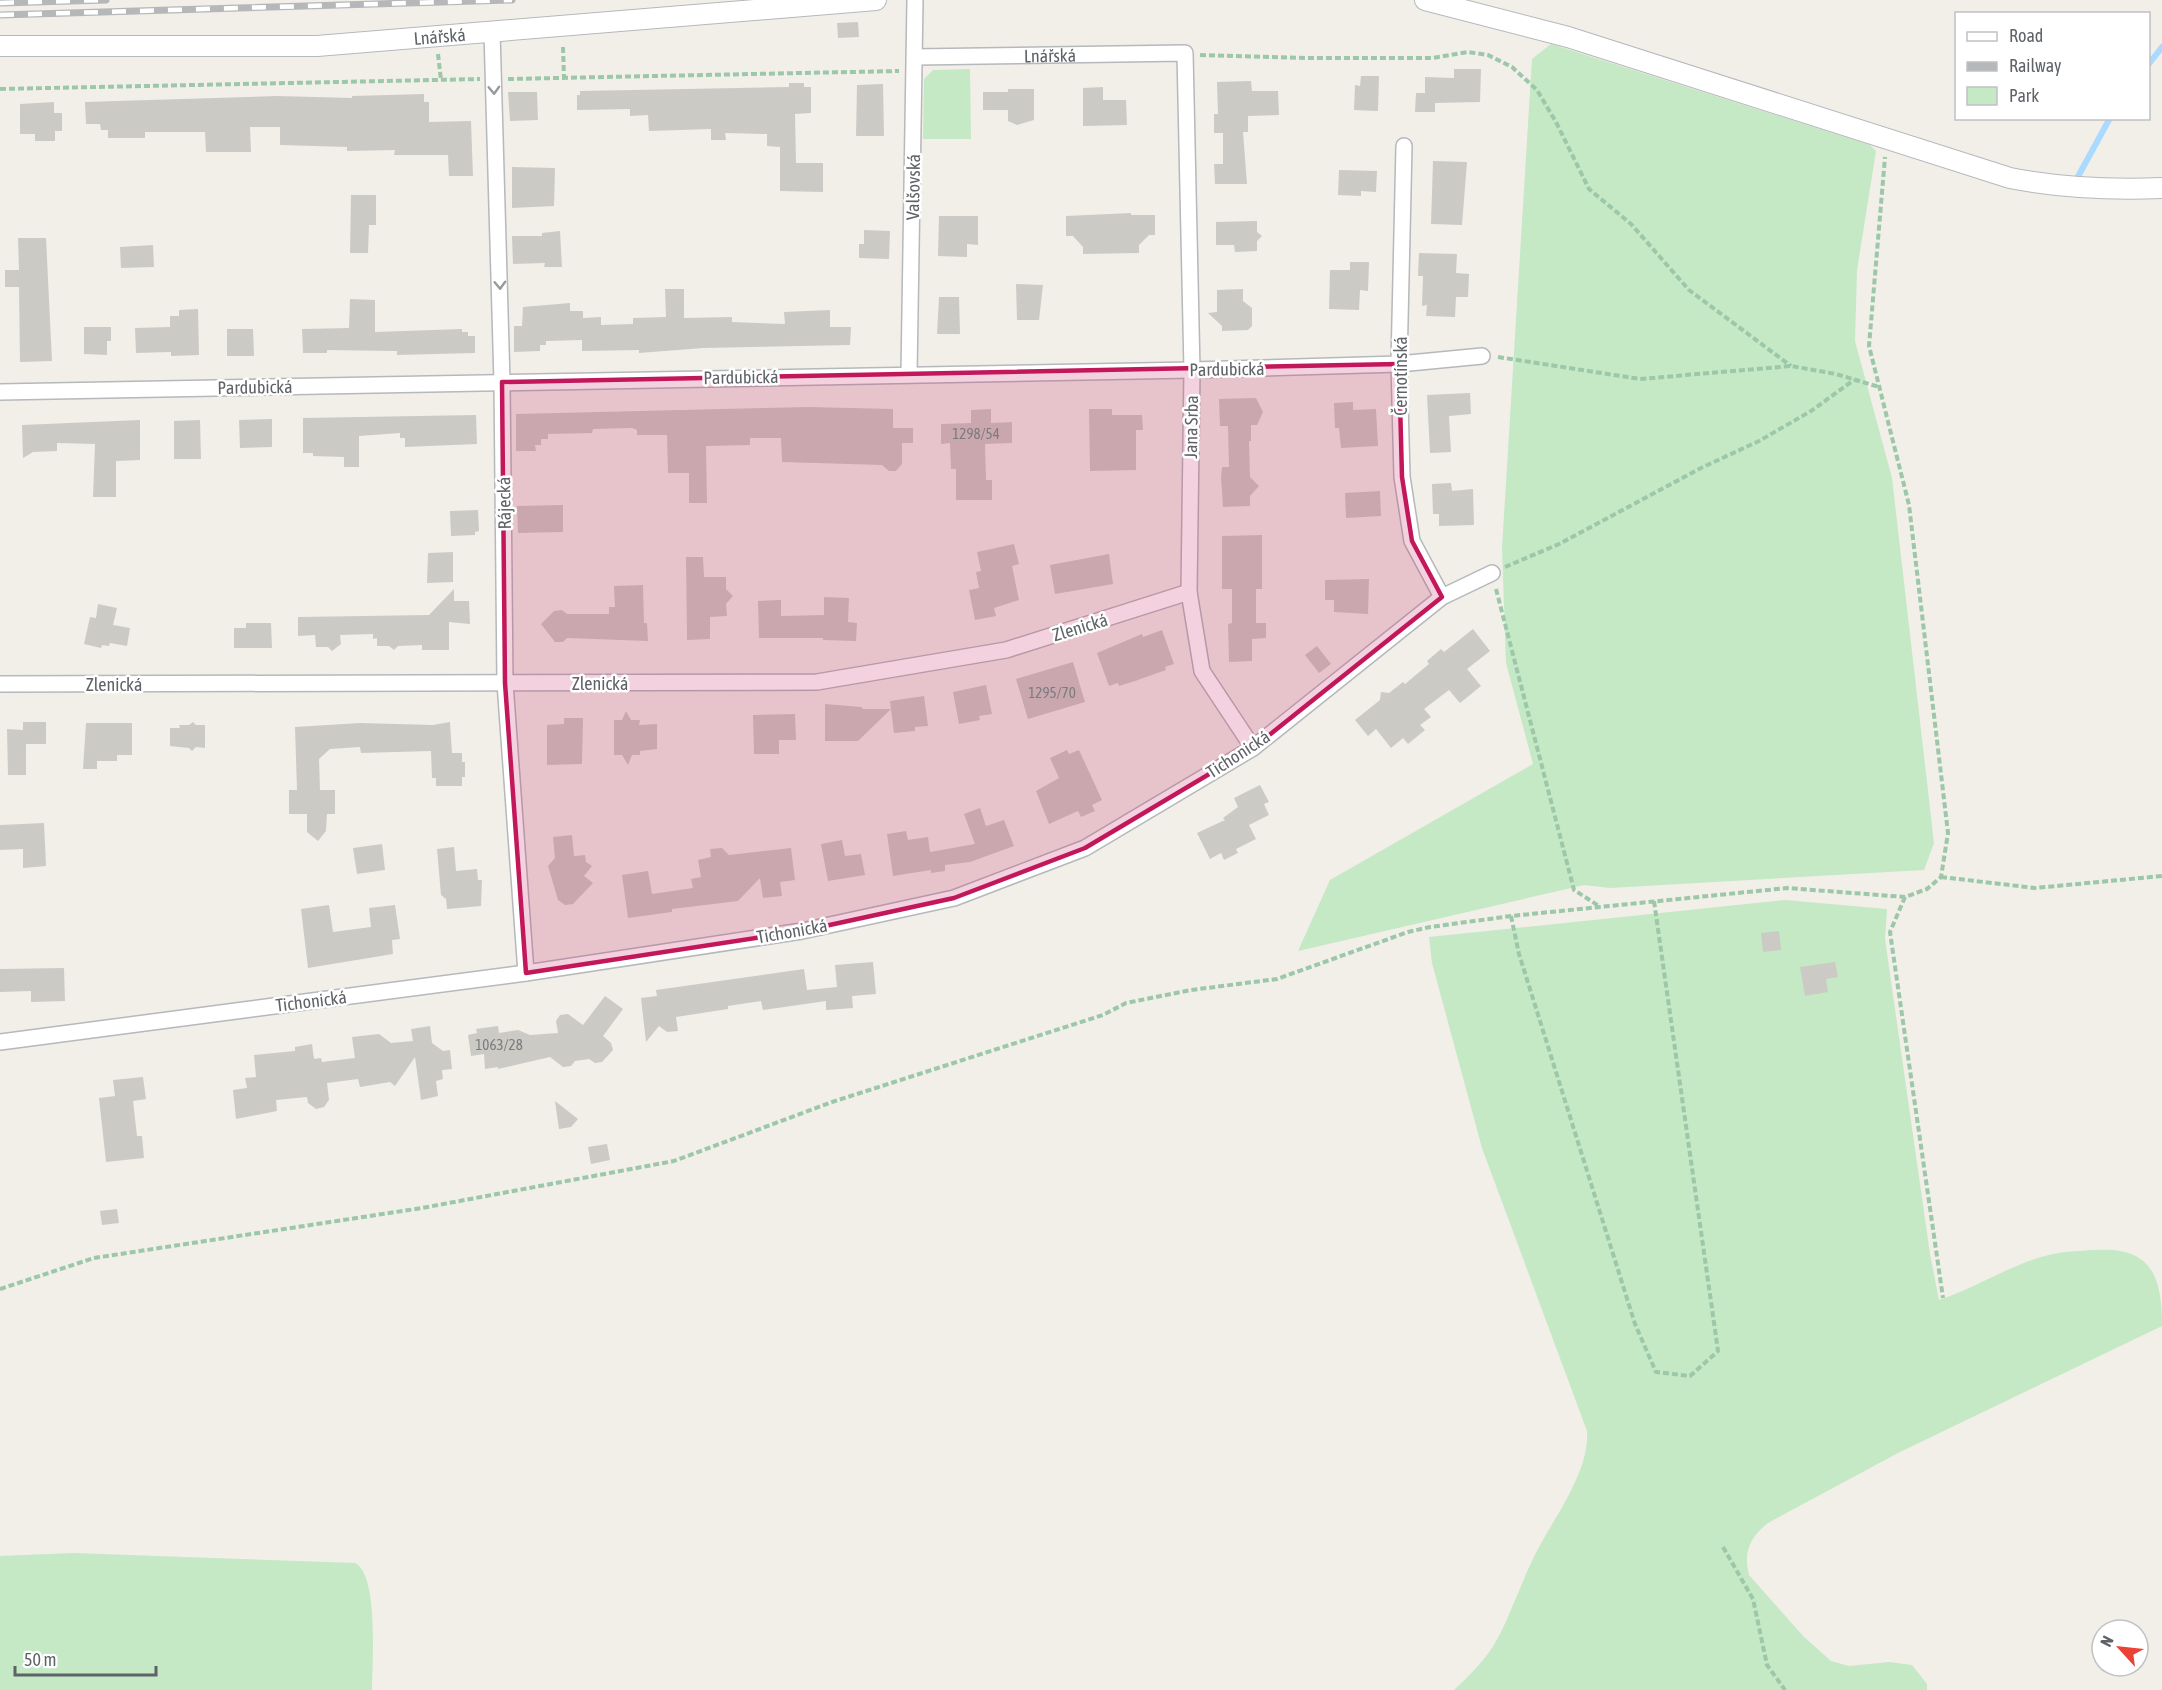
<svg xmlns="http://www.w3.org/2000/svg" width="2162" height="1690" viewBox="0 0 2162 1690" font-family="'Asap Condensed',sans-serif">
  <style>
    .green { fill: #c5e8c5 }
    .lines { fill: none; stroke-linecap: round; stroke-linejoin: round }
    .stream { stroke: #aadaff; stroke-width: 6 }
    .building { fill: #cccac5 }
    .minor-casing { stroke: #b5b8bc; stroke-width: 18 }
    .tertiary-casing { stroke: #b5b8bc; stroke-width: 22 }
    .path { stroke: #9cc7a9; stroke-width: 4; stroke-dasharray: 6 3; stroke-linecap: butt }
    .minor { stroke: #fff; stroke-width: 15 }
    .tertiary { stroke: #fff; stroke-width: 20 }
    .rail-casing { stroke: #b6b7b8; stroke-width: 7 }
    .rail { stroke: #fff; stroke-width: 4.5; stroke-dasharray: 14; stroke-linecap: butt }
    .oneway { stroke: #979a9d }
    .marked { fill: #c2185b; fill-opacity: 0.2; stroke: #c2185b; stroke-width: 4.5; stroke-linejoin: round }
    .labels { text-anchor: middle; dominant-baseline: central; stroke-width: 5; stroke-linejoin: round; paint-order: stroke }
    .number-label { font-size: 15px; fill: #7a7d7f }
    .street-label { font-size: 18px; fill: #5f6368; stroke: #fff }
  </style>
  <rect width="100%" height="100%" fill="#f1efe8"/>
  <path class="green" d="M1551 44 1870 145 1876 151 1857 270 1855 341 1892 478 1934 843 1924 870 1610 888 1584 885 1298 951 1330 880 1533 764 1506 663 1502 548 1532 59Z
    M970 69 971 139H923L924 79 933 70Z
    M1785 900 1887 909 1885 939 1930 1254 1939 1300C1976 1288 2011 1264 2049 1255 2063 1251 2079 1251 2094 1250 2151 1246 2162 1275 2162 1326L1898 1453 1768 1523C1750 1537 1743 1552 1749 1575L1804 1637 1831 1661 1849 1666 1889 1662 1912 1665 1927 1684V1690H1454C1468 1677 1484 1661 1494 1645 1509 1619 1519 1588 1532 1561 1550 1522 1590 1474 1587 1431L1482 1148 1432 963 1429 937Z
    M73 1553 355 1563C379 1575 372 1663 372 1690H0V1556Z"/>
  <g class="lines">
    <path class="stream" d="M2148 65 2162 47
      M2075 182 2110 118"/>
  </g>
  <path class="building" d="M858 22 859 37 838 38 837 23Z
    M1454 69H1481L1480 102 1435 103V112H1415L1416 93H1425V77L1454 78Z
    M1361 76H1379L1378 111 1354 110 1355 85 1360 86Z
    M1251 81 1252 91H1278L1279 115 1248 116V132H1243L1247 184H1215L1214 164H1223V133H1214V114H1218L1217 82Z
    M789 83H804V87H811V113L795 114 796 163H823V192L780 191V147L767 146V134L725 133 726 140H711V129L649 131 648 115 630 116V109L577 110V95H580V91L789 87Z
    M883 84 884 136H856L857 85Z
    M1103 87V100H1126L1127 125 1083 126V88Z
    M1008 89H1034V120L1017 125 1008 121V110H983V92H1008Z
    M508 92H537L538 120 510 121Z
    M424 94V102H429V122L471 121 473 176H449L448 155H394L395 150 347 151V147L280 145V127H250L251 152H206L205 132H145V138H108V130H101L100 124H86L85 102 277 96 352 98V96Z
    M54 102V113H62V131H55V141H35V134H20V104Z
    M1433 161 1467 162 1462 225 1431 224Z
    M512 167 555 168 554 206 512 208Z
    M1339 170 1377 171 1376 192 1361 191V196L1338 195Z
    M351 195H376V225H369L368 253H350Z
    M1131 213V215H1155V235H1149L1139 245V253L1083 254V247L1073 236H1066V216Z
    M939 216H978V245L967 244V257L938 256Z
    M1257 221V232L1262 236 1257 241V251L1235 252 1234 245H1216V222Z
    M864 230 890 231 889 259 859 258V244H864Z
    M560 231 562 267H544L545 263 513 264 512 236H542V233Z
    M18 238H46L52 361 20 362 19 287H5V270H19Z
    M153 245 154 267 121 268 120 247Z
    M1419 253 1457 254 1456 273 1469 274 1468 297H1456L1455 317 1426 316 1427 305 1422 306 1423 276H1418Z
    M1350 262H1369L1368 291 1360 290 1359 310 1329 309 1330 270H1350Z
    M1016 284 1043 285 1039 320H1017Z
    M665 289H684V318L732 317V322L785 324 784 312 830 310V327H851L850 345 703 348 639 353V350L582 351V340L546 341V345H540V351L514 352V326H522L523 307 570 303V311H583V318L601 317V325L633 324V318L666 317Z
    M1243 289V301L1252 308V326L1248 330 1222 331V326L1208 313 1217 312V290Z
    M939 297H959L960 334H937Z
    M350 299 375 300V332L462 329V332H468V336H475V353L397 355V351L327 350V353H303L302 329 349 328Z
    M198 309 199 355 171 356V352L136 353 135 328 170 327V316H179V310Z
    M84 327H111V341H107V355L84 354Z
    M227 329H253L254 356H227Z
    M1470 393 1471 414 1449 416 1451 452 1430 453 1427 395Z
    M1256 398 1263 412 1257 425H1251V441H1249L1250 477 1259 486 1250 496V506L1223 507 1221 477 1222 467H1229L1228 426H1220L1219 399Z
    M1353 402V410L1376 409 1378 446 1341 448 1339 428H1335L1334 403Z
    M809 407 893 409V428H913V443H902V464L896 471H889L882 465 782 462 781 438H750V445L706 446 707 503H689V473H668L667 435H637V430L632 428 593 429 592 433 548 434V439H541V445H535L536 451H516V414Z
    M991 409V423L1012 422V443L985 444 986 480H992V500H956V469H951L950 443 941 444V424L971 423V410Z
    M1089 409H1112V415H1142L1143 430H1136V470L1090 471Z
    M476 415 477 444 405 447V438H400V433L359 436V467H344V457L313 456V453H303V418Z
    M272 419V447L240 448 239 420Z
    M140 420V460L116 461V497H93L95 444 57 443V451L33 452 23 458 22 425Z
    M200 420 201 459H174V421Z
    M1451 483 1452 491 1473 489 1474 525 1439 526V514H1433L1432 484Z
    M1380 491 1381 516 1346 518 1345 493Z
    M563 505V532L518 533 517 506Z
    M478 510 479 531 475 532V535L451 536 450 511Z
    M1262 535V589H1256V623H1266V638L1252 639V661L1229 662 1228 624 1232 623V589H1222V536Z
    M1014 544 1019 564 1012 566 1019 600 994 608 996 616 975 620 969 590 979 588 976 572 981 571 977 552Z
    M453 552V582L427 583 428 553Z
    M1109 554 1113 584 1055 594 1050 565Z
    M686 557H703L704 577H726V589L733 596 726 604 727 616 710 617V639L687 640Z
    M1369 579 1368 614 1334 612V600H1325V580Z
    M643 585 644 623H647L648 641 567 638 563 642H555L541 624 554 611 562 610 567 614H609V607H615L614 586Z
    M454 589V601H469L470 624 449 622V650H422V645L398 646 394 650 389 646H377V638L373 639V634L340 635 341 644 332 651 328 647H316L315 635 298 636V617L429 615Z
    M824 597 849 598 848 622 857 623 856 641 823 640V638H759L758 601 781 600V616L824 615Z
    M98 604 117 608 113 625 130 628 127 646 110 643 109 646 102 645 101 648 84 644 90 617 96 618Z
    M246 623H271L272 648H234V628H246Z
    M1473 629 1490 651 1467 669 1481 686 1460 703 1449 690 1424 709 1431 717 1420 725 1425 730 1408 744 1403 738 1391 748 1376 729 1368 736 1355 720 1380 700 1381 692 1389 693 1403 682 1405 684 1429 664 1427 661 1441 649 1444 652Z
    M1162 630 1174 664 1165 667 1166 670 1135 681 1119 686 1118 683 1109 686 1097 653 1142 634 1143 637Z
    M1317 646 1331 664 1319 673 1305 655Z
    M1073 662 1085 702 1028 719 1016 679Z
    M986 685 992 714 979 716 980 720 959 724 953 692Z
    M924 696 928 726 915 727V731L894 733 890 701Z
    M825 704 861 707 863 709H891L858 741H825Z
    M626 711 631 720H640L639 725 657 724V749L640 751V755H632L628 765 622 755H614V720H622Z
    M795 714 796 740H779V754H754L753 715Z
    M564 718H583L582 764 547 765V725L564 724Z
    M23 722H46V744H26V775H8L7 729 23 730Z
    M193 722 196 725H205V748L196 747 192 751 189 748 170 746V728H180L179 725H189Z
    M450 722 452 753H462V762H465V777H462V786H436V778H432L431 751 361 753 360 747 330 749 319 759 320 790H335V814H327L326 831 318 841 307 832V814H289V790H297L295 727 360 723 433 725Z
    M86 723H132V755H117V761H97V769H83Z
    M1067 750 1069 754 1079 750 1102 800 1092 805 1095 811 1081 817 1078 811 1049 824 1036 791 1059 778 1050 758Z
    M1260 785 1269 802 1264 804 1269 815 1249 825 1256 839 1236 849 1238 853 1224 860 1221 853 1210 859 1197 833 1225 820 1223 818 1238 807 1234 798Z
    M980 808 986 826 1004 820 1014 846 970 862 945 865V871L931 873V870L893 876 887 834 906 831 908 840 928 837 930 852 975 844 964 814Z
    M44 823 46 866 23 868V849L0 850V825Z
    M572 835 574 856 585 855 586 862 592 866 584 876 593 883 573 904 565 905 558 900 548 866 555 858 553 837Z
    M842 840 845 856 861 854 865 875 828 881 821 844Z
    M382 844 385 870 357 874 353 848Z
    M454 847 456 871 477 869 478 880H482L481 906 447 909 446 899 441 895 437 849Z
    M722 848 729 855 791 848 795 880 780 882 782 896 763 898 760 878 738 901 672 909V912L628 918 622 875 648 871 652 894 693 888 691 879 701 877 698 860 711 857 710 849Z
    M329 905 333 932 371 927 369 908 395 905 400 939 392 940 393 954 308 968 301 909Z
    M1779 931 1781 950 1763 952 1761 933Z
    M873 962 876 994 852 996 853 1008 826 1010V1001L763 1010 761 1001 728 1006V1009L676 1017 678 1031 667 1032 659 1026 646 1042 641 998 657 996 656 990 804 969 807 990 837 987 835 965Z
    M1835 962 1838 977 1826 979 1828 992 1805 996 1800 967Z
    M64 968 65 1001 31 1002V991L0 992V969Z
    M605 996 623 1009 603 1036 611 1043 613 1050 602 1062 595 1063 589 1059 575 1061 571 1066 563 1067 550 1057 498 1069V1067L485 1069 484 1054 471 1056 468 1035 477 1033 476 1029 498 1026 499 1033 518 1030 530 1035 558 1033 556 1021 560 1015 568 1014 583 1025Z
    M430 1026 432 1043 443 1051 450 1050 452 1069 442 1070 443 1079 436 1081 438 1096 421 1100 415 1057 395 1086 390 1082 360 1087 358 1079 327 1083 329 1100 324 1107 316 1109 308 1103 307 1097 276 1100 277 1111 236 1119 233 1090 247 1088 245 1078 256 1077 254 1055 295 1051V1047L312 1044 314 1059 321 1058 322 1062 355 1058 352 1037 379 1034 391 1043 413 1041 411 1029Z
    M143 1077 146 1099 133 1101 137 1136H142L144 1158 106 1162 99 1098 115 1096 113 1080Z
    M555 1101 578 1119 571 1127 559 1129Z
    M607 1144 610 1160 591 1164 588 1147Z
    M117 1209 119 1223 102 1225 100 1211Z"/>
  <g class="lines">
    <g class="minor-casing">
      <g id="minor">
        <path d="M492 32 502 382 505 683 526 973"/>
        <path id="s1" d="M915 57 1185 53 1192 370 1189 592 1202 671 1253 748"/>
        <path d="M1404 146 1399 364 1402 477 1412 541 1442 597"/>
        <path d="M909 374 915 0"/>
        <path d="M0 392 1192 370 1399 364 1482 356"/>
        <path d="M0 684 817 682 1006 650 1189 592"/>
        <path d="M0 1042 526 973 802 931 954 898 1085 848 1253 748 1442 597 1492 573"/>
      </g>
    </g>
    <g class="tertiary-casing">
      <g id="tertiary">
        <path d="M1425 0 1568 37 2010 178C2061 188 2110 190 2162 188"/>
        <path id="s2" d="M0 46H317L876 0"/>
      </g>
    </g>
    <path class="path" d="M563 47 564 78
      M438 54 441 80
      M1200 55 1306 58H1432L1468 52 1488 55 1512 67 1537 90 1556 122 1589 189 1631 224 1689 290 1791 366
      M508 79 899 71
      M0 89 480 79
      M1498 357 1640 379 1791 366 1836 374 1879 387
      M1505 567 1559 544 1701 468 1759 441 1811 411 1854 380
      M1496 589 1574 890 1599 906
      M1941 877 2035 888 2162 876
      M1905 897 1890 932 1943 1298
      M1511 916 1519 954 1635 1324 1656 1372 1690 1376 1718 1351 1654 901
      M0 1289 94 1258 422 1208 674 1161 832 1102 1103 1015 1126 1003 1191 990 1277 979 1408 932 1430 927 1511 916 1787 888 1905 897 1927 889 1941 877 1948 833 1909 505 1869 346 1885 157
      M1723 1547 1753 1599 1767 1665 1785 1690"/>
    <use href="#minor" class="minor"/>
    <use href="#tertiary" class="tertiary"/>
    <g class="rail-casing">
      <path id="rail" d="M0 3 106 0
        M0 15 512 0"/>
    </g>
    <use href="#rail" class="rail"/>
  </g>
  <defs><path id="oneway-chevron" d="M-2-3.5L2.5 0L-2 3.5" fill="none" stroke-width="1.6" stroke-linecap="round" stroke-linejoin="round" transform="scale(1.5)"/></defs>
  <g class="oneway">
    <use href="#oneway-chevron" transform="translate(494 90) rotate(88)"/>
    <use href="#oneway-chevron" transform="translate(500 285) rotate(88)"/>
  </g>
  <path class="marked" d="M1399 364 1402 477 1412 541 1442 597 1253 748 1085 848 954 898 802 931 526 973 505 683 502 382Z"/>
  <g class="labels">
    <g class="number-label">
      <text x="976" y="433">1298/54</text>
      <text x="1052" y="692">1295/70</text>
      <text x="499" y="1044">1063/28</text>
    </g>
    <g class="street-label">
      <text stroke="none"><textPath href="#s2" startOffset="440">Lnářská</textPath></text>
      <text stroke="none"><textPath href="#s1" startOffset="135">Lnářská</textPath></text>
      <text transform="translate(913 187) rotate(-89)">Valšovská</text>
      <text transform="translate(1227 369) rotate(-1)">Pardubická</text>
      <text transform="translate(1400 376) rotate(-90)">Černotínská</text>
      <text transform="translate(741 377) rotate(-1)">Pardubická</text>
      <text transform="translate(255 387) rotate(-1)">Pardubická</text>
      <text transform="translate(1191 427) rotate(-89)">Jana Srba</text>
      <text transform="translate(504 503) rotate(-91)">Rájecká</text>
      <text transform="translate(1080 627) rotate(-17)">Zlenická</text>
      <text x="600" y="683">Zlenická</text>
      <text x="114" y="684">Zlenická</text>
      <text transform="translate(1238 754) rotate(-33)">Tichonická</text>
      <text transform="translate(792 931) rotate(-10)">Tichonická</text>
      <text transform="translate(311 1001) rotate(-7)">Tichonická</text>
    </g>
  </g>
  <rect x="1955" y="12" width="195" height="108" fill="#ffffff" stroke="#bfc1c3" stroke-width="1.5"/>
  <rect x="1967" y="32" width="30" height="9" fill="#ffffff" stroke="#bfc1c3" stroke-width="1.5"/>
  <text x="2009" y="42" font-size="18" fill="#5f6368">Road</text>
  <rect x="1967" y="62" width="30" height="9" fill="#b6b7b8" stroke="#bfc1c3" stroke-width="1.5"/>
  <text x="2009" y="72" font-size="18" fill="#5f6368">Railway</text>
  <rect x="1967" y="87" width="30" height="18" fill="#c5e8c5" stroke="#bfc1c3" stroke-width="1.5"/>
  <text x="2009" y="102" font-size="18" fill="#5f6368">Park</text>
  <g transform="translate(2120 1648) rotate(297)"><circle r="28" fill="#ffffff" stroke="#bfc1c3" stroke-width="1.5"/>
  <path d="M0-4.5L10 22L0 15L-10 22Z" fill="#ea4335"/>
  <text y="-9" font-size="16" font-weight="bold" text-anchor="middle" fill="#5f6368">N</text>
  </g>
  <path d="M15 1666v9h141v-9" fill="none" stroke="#5f6368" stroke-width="3"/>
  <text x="24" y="1666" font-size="18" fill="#5f6368" stroke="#ffffff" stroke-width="4.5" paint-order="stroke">50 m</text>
</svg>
